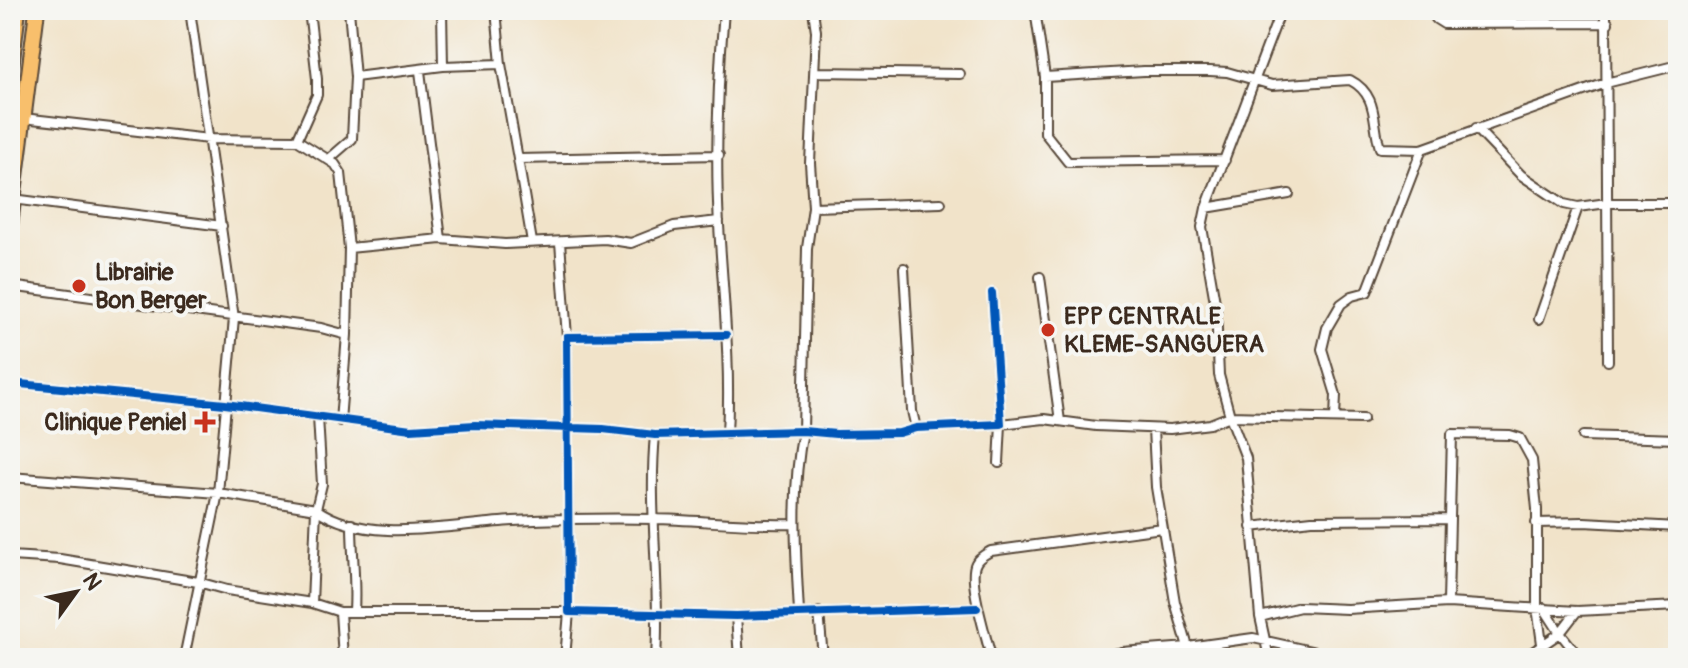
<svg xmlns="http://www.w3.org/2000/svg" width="1688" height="668" viewBox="0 0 1688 668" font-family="Pangolin,sans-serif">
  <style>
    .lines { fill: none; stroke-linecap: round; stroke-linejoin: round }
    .minor-casing { stroke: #564638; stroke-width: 12 }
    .trunk-casing { stroke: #564638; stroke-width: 18 }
    .minor { stroke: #fff; stroke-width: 8 }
    .trunk { stroke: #f8bf6c; stroke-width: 14 }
    .cycleway-casing { stroke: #f6f6f2; stroke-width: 13 }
    .cycleway { stroke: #0057b8; stroke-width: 8 }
    .poi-dot { fill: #c8321e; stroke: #f6f6f2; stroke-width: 3 }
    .labels { text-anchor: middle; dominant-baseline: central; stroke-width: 8; stroke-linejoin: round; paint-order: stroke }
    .poi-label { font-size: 24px; font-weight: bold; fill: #3b2a1e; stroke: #f6f6f2; text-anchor: start }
  </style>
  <rect width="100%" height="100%" fill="#f6f6f2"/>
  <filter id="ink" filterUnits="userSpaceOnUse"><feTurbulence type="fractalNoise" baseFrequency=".0125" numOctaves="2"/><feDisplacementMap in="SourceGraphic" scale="16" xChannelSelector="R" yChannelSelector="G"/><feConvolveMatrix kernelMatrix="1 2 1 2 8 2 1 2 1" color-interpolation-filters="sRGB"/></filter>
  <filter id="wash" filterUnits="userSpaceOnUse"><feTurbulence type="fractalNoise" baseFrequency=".006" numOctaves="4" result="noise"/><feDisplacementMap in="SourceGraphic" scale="32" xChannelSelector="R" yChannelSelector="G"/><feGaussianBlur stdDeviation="1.8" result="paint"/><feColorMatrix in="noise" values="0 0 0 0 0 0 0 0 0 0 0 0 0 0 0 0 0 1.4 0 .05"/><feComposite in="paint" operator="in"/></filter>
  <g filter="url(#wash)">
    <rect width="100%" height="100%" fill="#f1e3c9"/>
  </g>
  <g filter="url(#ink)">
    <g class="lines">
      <g class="minor-casing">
        <path id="minor" d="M349 10 355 77 443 66 501 64
          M442 10 443 66
          M496 10 501 64 518 159 719 155
          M724 10C718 81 715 154 719 225 723 294 731 364 727 434
          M1035 10 1045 77V133L1068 162 1225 160
          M1434 10 1436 19 1444 24 1608 23
          M1606 10 1608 361
          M420 71 441 239
          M816 72 960 74
          M1045 77 1144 71H1210L1227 72 1272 85 1350 80C1379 95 1372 123 1380 148L1422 149 1606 83 1678 65
          M23 118 209 139 297 140 317 95V79L309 10
          M1476 128 1521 175 1564 204 1578 207 1607 203H1678
          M297 140 335 164 341 173 349 248
          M329 159 352 139 355 77
          M518 159 532 242
          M13 199 222 226
          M813 207 941 203
          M1206 208 1289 194
          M560 242 567 337
          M904 268 912 411 916 428
          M1040 277 1060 421
          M10 286 321 328 347 335 340 421
          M1539 319 1578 207
          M347 335 349 248 441 239 505 244 605 239 631 243 674 226 719 221
          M726 335 567 337 569 612 736 616 977 608
          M10 383 225 404 411 429 475 425 603 429 655 435 803 431 836 434 899 433 916 428 1001 424 992 293
          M1335 418 1336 395 1322 349 1327 328 1341 304 1352 296 1367 292 1422 149
          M1153 429 1156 487 1175 602 1188 647
          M655 435C648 510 661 584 656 658
          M1583 436 1678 439
          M999 463 1001 424 1044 419 1096 426 1170 429 1210 424 1230 416 1363 419
          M10 477 218 493 316 509C369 546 453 524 513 521 560 519 608 518 654 519 701 520 748 526 795 524
          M1536 523 1584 522 1678 527
          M352 524C352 553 356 582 354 611
          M1251 527 1312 520 1449 519
          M10 556 60 559 198 582 227 590 312 603 340 612H569L565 658
          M312 603 316 509 322 484 318 417
          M1448 603 1452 434 1510 435 1520 438 1532 460 1537 509V607L1542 644
          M1544 608 1560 633 1580 658
          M340 612 343 658
          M819 612 823 658
          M799 613C796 553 791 491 803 431L807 248 813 207 810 163 816 31 813 10
          M736 616 739 658
          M1260 617 1300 607 1347 609 1448 603 1577 611 1678 606
          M99 657 105 658
          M184 658 218 493 234 318 190 10
          M991 658C987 638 967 579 976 563 979 557 986 554 991 551L1162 528
          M1097 658 1122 652 1188 647 1253 638 1343 658
          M1269 658 1260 617 1246 458 1230 416 1219 375 1216 308 1202 227 1206 208 1281 10
          M1524 658 1560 633 1577 611"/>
      </g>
      <g class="trunk-casing">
        <path id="trunk" d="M10 76 18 10
          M10 225 37 10"/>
      </g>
      <use href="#minor" class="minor"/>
      <use href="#trunk" class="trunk"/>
      <g class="cycleway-casing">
        <path id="cycleway" d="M726 335 567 337 569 612 736 616 977 608
          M10 383 225 404 411 429 475 425 603 429 655 435 803 431 836 434 899 433 916 428 1001 424 992 293"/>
      </g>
      <use href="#cycleway" class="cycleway"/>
    </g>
  </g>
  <g class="poi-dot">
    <circle cx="79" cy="286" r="8"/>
    <circle cx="1048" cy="330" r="8"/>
    <path d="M201 410h8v8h8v8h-8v8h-8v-8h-8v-8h8z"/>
  </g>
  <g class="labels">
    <g class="poi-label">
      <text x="95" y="272">Librairie<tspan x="95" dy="28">Bon Berger</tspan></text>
      <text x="1064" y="316">EPP CENTRALE<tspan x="1064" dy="28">KLEME-SANGUERA</tspan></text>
      <text x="187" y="422" text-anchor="end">Clinique Peniel</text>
    </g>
  </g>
  <rect width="1688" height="668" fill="none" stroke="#f6f6f2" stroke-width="40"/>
  <g transform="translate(76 592) rotate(57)" stroke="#f6f6f2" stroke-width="6" paint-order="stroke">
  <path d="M0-6L14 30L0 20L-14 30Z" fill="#3b2a1e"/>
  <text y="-12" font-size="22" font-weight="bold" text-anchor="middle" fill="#3b2a1e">N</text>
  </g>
</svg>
